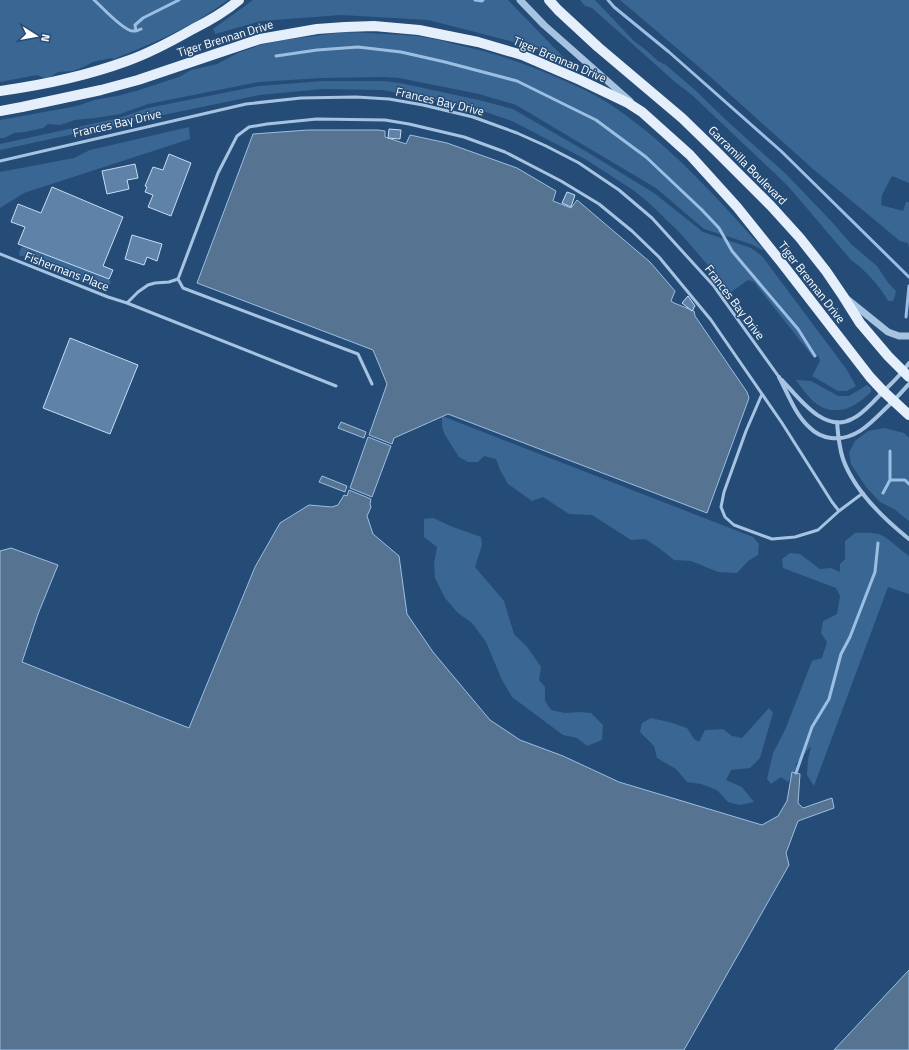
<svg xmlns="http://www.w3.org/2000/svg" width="909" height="1050" viewBox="0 0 909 1050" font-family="'Titillium Web',sans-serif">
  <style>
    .green { fill: #396693 }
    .water { fill: #567391; stroke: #9bbfe3 }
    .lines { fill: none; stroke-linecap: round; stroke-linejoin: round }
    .stream { stroke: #9bbfe3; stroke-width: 3 }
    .building { fill: #5e82a8; stroke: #c8ddf2 }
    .service { stroke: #a6c4e2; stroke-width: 3 }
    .minor { stroke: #a6c4e2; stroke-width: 4 }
    .tertiary { stroke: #a6c4e2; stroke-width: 7 }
    .primary { stroke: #e5effb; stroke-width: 10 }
    .labels { text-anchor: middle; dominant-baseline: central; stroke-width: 3; stroke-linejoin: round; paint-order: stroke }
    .street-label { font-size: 12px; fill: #fff; stroke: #254c76 }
  </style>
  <rect width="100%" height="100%" fill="#254c76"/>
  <path class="green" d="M0 0H228C219 6 210 13 200 19 173 35 143 47 114 59L111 58 93 62 83 67 73 71 58 72 47 79 37 75 0 82Z
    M253 0H508L567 61 510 41 428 20 341 15 261 21 215 34 213 29Z
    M580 0H595L634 41 646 50 658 61 666 65 695 90 726 120 786 174 832 222 851 244 877 266 889 284 896 291 895 296 893 301H888C881 287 863 268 851 260L788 186 692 95 675 82 592 8 585 6Z
    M620 0H909V183L892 176 882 195 881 205 903 211 906 202H909V248L908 243 900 241 813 169 706 73Z
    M344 32C369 33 393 34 417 36 431 38 445 41 458 45 492 52 524 63 556 77 577 86 599 96 617 109 673 148 718 199 763 249L762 250 751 244 704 229 656 188 516 105 479 94 399 78 384 77 321 78 259 82 148 104 120 114 95 118 75 120 60 125 48 124 43 128 25 132 14 133 4 138H0V120L77 106 94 100 117 96 136 91 179 77 191 70 217 64 238 53 260 45 284 40Z
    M322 81H384L400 83 479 100 513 109 587 152 654 193 703 232 751 248 762 256 847 370 856 386 847 391H838L812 376 820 361 818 355 814 358 754 282 748 280 731 292 681 234 648 202 633 190 585 159 512 121 477 109 399 93 382 90 322 89 260 95 120 124 0 150V144L119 118 148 108 259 86Z
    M189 127 190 139 24 193 0 208V172L74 158 90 150Z
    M24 246 109 279 111 282 107 289 103 288 96 284H91L79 280 75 277 31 261 25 256H20L19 253 21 248Z
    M796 380 811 381 838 396H849L867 385 871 388V392C865 397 858 404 850 407 847 409 842 410 838 410 818 412 807 395 796 380Z
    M442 416 753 537 759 544 758 555 748 561 737 573 718 572 691 561 674 560 659 548 645 539 631 540 592 515 569 514 543 497 532 501 508 484 500 470 496 459 484 456 478 462H468L459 457 445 435 442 427Z
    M884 428 904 433 909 438V521L894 509 880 502 866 487 851 464 849 453 855 441 868 431Z
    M433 518 453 527 481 537 482 545 475 567 504 601 514 634 528 648 541 667 539 680 545 687V701L551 710 565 713 579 712 591 713 603 725 602 740 587 746 577 738 563 735 512 697 502 680 486 642 472 623 458 613 445 598 435 578 434 564 437 547 424 537V519Z
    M855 533C863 533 873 532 881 535 891 540 900 550 909 556V594L888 587 814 786 807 775 808 759 811 746 796 764V769L788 782 781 777 771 784 767 779 773 753 785 730 812 661 822 658 827 642 821 633 823 621 837 614 840 596 836 588 783 568 782 559 790 553 800 554 820 569 831 568 840 572V564L845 559V541Z
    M769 708 773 713 760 758 750 768 731 770 726 780 742 787 754 802 739 805 728 802 717 790 701 784 687 782 676 769 657 758 654 746 640 732 642 723 651 718 669 722 687 728 694 739 699 742 705 730 723 729 732 736 742 738Z"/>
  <path class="water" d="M308 130H378L385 131V137L406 144 410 135 447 143 517 168 556 191 553 201 571 208 577 200 650 262 675 291 671 301 674 303 694 311 695 316 747 392 749 398 707 513 448 414 394 438 392 444 369 435 387 384 373 350 197 283 253 134Z
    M341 422 366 432 364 438 338 428Z
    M368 437 391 446 372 497 350 488Z
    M322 476 347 486 345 492 319 482Z
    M349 490 371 499 370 504 371 507 367 516 373 534 399 556 407 614 433 652 490 720 520 740 563 756 619 782 762 825 778 816 787 801 792 772 800 774 798 803 803 808 832 798 834 808 798 821 786 853 789 865 684 1050H0V551L11 548 58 565 38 614 22 662 189 728 255 567 280 523 309 505 332 507 338 505 344 495 347 496Z
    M909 970V1050H834Z"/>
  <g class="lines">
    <path class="stream" d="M94 0C103 8 118 25 129 30 133 32 137 31 141 29
      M475 0 482 1 483 0
      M608 0 614 7 669 52 781 151 909 277
      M136 31 135 25 143 18 179 0
      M276 56 317 50 358 47 401 52 445 62 517 81 596 120 646 157 702 210 719 228 732 251 798 329 815 356
      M906 317 909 286
      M890 480H905L909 484
      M883 493 890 480V451
      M796 773 812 727 829 699 841 654 850 637 875 572 878 543"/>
  </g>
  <path class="building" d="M389 129 401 130 400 139 388 138Z
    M169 154 191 163 171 216 148 207 153 195 145 192 147 187 145 186 153 167 163 170Z
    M135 164 138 178 127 180 129 189 107 194 102 171Z
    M52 187 123 217 103 266 113 270 109 279 18 244 25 227 11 222 18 204 41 213Z
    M567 192 575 195 571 207 562 203Z
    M132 235 162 244 157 261 147 257 144 265 125 259Z
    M688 296 695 306 692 311 682 303Z
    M70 338 138 365 110 434 43 408Z"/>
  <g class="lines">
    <path class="service" d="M0 161 246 104 301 98 356 97 389 99 423 105 473 117 517 133 546 146 579 163 619 190 652 218 713 285 779 377
      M0 254 108 297 127 303 336 386
      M178 279 183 288 358 354 372 384
      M127 303 138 292 148 285 155 283 169 282 178 279 218 173 237 136 249 127 267 124 317 119 385 120 409 124 464 137 505 152 561 181 599 204 632 231 659 257 711 320 782 423 832 502 839 511 863 493
      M762 394 746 431 724 492 721 507 725 517 734 525 772 539 795 537 818 530 839 511"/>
    <path class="minor" d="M779 377C788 394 795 414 809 427 815 433 822 437 831 438 854 441 870 424 885 409 894 401 901 393 909 384
      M782 380C798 397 824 434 852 419 861 415 869 406 876 399 887 387 900 377 909 363
      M837 422C838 435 839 447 843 459 854 490 884 519 909 539"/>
    <path class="tertiary" d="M520 0 544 25 630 101
      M847 299 888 332 899 336H909"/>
    <path class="primary" d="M549 0 558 10 598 47 682 118 715 150 771 206 800 238 826 271 843 296 860 323 888 356 909 377
      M0 91C43 85 86 76 127 61 150 53 172 41 193 29 209 21 225 12 239 0
      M0 111 22 107 101 90 138 80 260 39 317 29 345 27 374 26 419 30 478 42 522 55 580 80 628 103 642 112 690 155 737 207 781 262 870 377 883 391 909 415"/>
  </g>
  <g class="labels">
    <g class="street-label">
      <text transform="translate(225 38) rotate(-17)">Tiger Brennan Drive</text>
      <text transform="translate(560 59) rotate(23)">Tiger Brennan Drive</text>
      <text transform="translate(440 101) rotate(13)">Frances Bay Drive</text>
      <text transform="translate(117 123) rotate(-13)">Frances Bay Drive</text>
      <text transform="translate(748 165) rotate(45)">Garramilla Boulevard</text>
      <text transform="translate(67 271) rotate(21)">Fishermans Place</text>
      <text transform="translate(812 282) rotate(52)">Tiger Brennan Drive</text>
      <text transform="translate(735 302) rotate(53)">Frances Bay Drive</text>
    </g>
  </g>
  <g transform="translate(36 36) rotate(101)" stroke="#254c76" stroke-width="3" paint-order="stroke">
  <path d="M0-3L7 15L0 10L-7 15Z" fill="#ffffff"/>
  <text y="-6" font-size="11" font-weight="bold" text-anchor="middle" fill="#ffffff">N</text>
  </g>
</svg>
